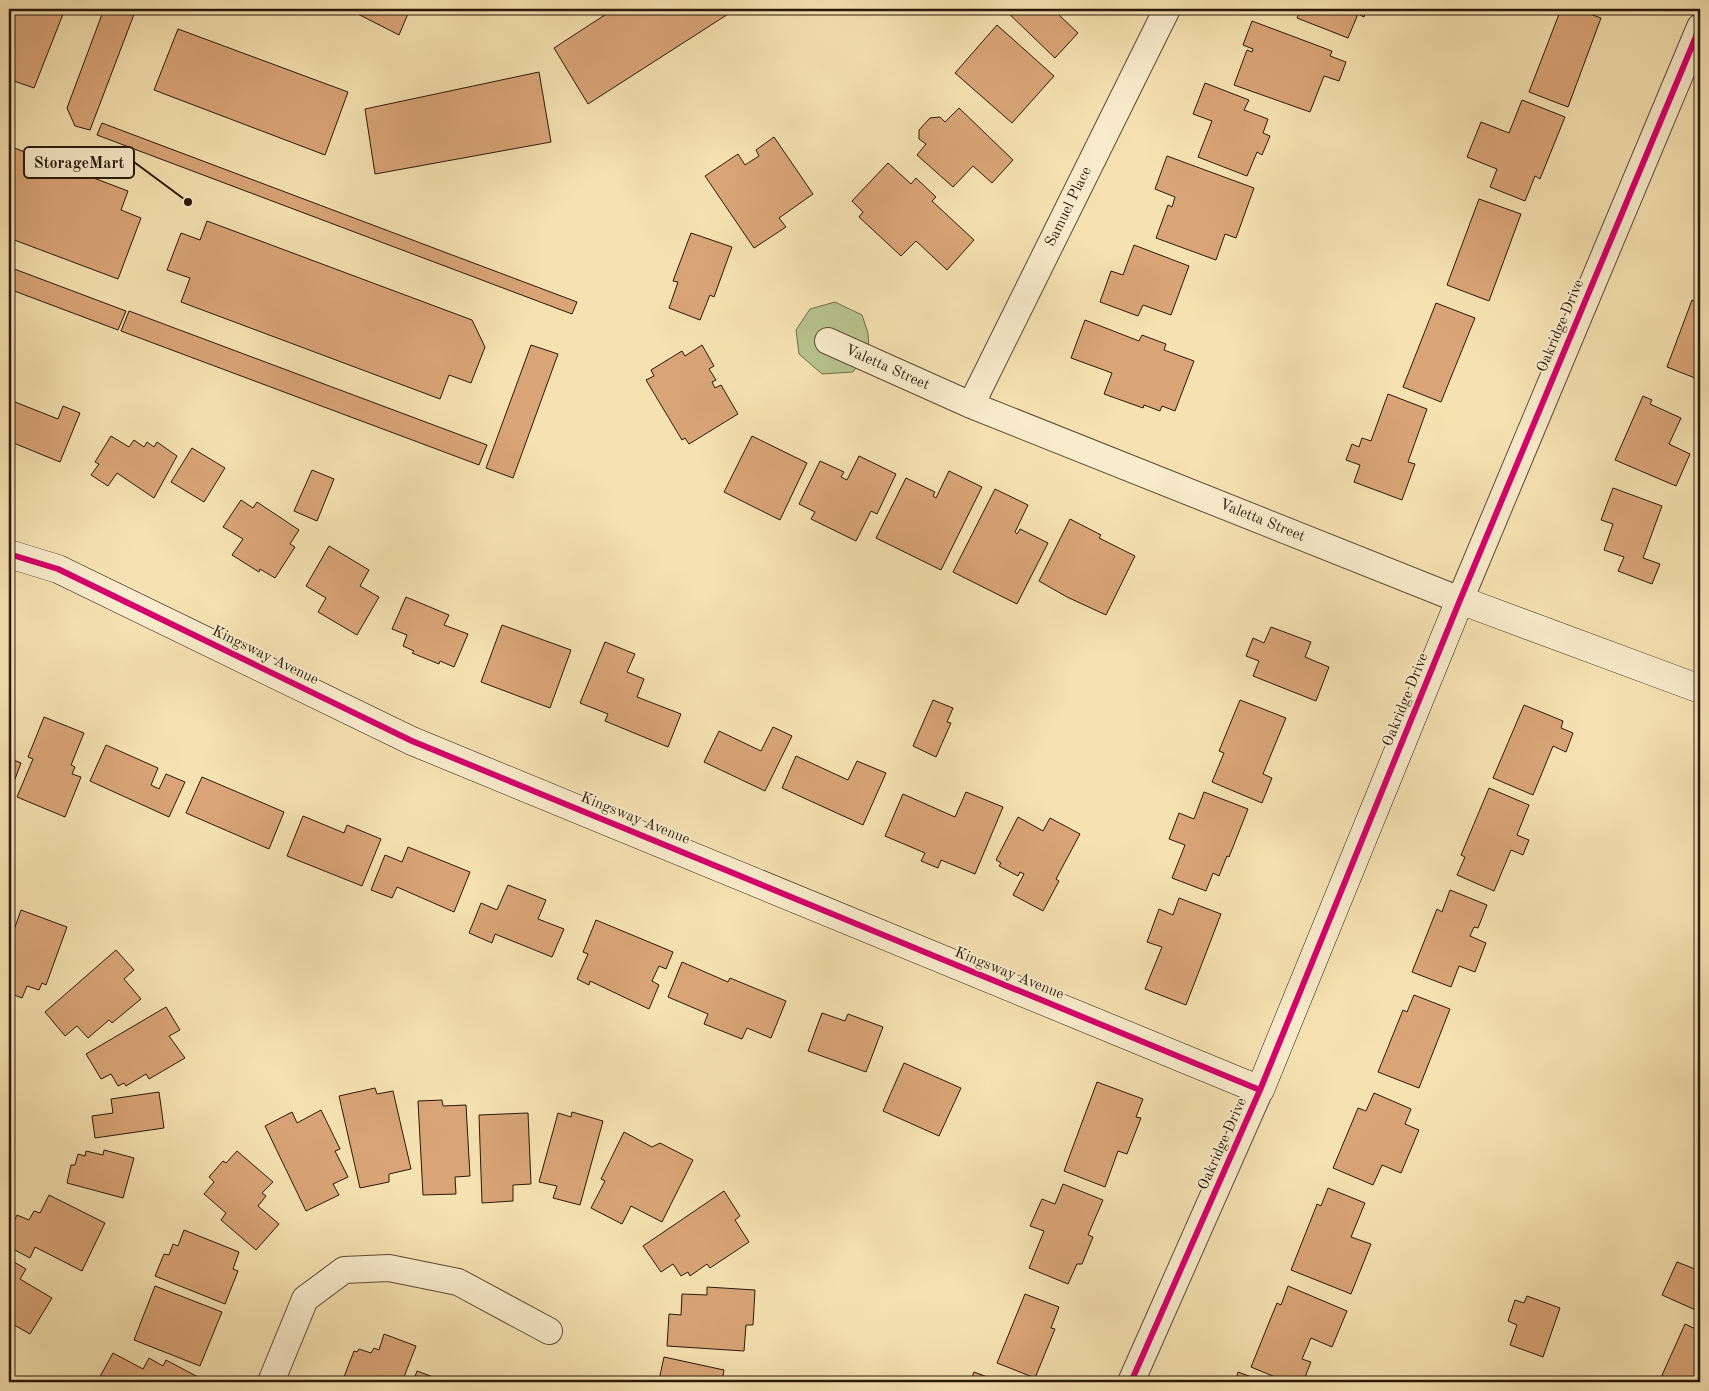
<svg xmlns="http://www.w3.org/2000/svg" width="1709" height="1391" viewBox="0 0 1709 1391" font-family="'Old Standard TT',serif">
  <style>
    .green { fill: #b8c48e; stroke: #706e4c }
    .building { fill: #d9a577; stroke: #29180a }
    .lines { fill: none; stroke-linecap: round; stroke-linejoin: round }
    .street-casing { stroke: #5c4a34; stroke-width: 28 }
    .secondary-casing { stroke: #29180a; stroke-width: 29 }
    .street { stroke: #f9eccc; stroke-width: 26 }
    .secondary { stroke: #f9eccc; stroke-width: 28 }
    .cycleway-casing { stroke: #f9eccc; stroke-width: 9 }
    .cycleway { stroke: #d6006c; stroke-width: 6 }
    .labels { text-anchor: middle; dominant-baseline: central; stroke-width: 4; stroke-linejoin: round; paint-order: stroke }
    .street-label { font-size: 15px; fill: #29180a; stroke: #f9eccc }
    .leader { fill: none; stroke: #29180a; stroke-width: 2 }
    .callout-dot { fill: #29180a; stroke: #f9eccc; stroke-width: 2 }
    .callout { fill: #f9eccc; stroke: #29180a; stroke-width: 2 }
    .callout-label { font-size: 16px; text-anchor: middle; font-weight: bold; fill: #29180a }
  </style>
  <rect width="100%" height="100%" fill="#f6e2b1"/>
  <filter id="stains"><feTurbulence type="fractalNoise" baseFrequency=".004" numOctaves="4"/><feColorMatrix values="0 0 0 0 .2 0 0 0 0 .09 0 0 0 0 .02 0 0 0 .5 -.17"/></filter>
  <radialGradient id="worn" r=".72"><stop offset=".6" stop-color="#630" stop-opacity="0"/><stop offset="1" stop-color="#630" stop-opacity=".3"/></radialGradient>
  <path class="green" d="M835 302 862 315 868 333 869 349 853 372 822 374 799 354 796 330 810 309Z"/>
  <path class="building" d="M9 9H65L34 88 11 80 9 85Z
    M104 9H136L90 130 75 126 67 108Z
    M348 9H410L399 35Z
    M614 9H736L588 104 554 48Z
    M1004 9H1062L1058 14 1078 33 1055 58Z
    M1301 9H1367L1364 17 1358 14 1348 38 1297 18Z
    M1561 9H1576L1601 18 1568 107 1529 92Z
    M1252 21 1332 51 1330 56 1346 62 1339 81 1324 76 1310 112 1234 85 1247 50 1252 52 1253 49 1243 45Z
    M997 25 1054 76 1012 123 955 73Z
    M178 29 348 92 325 155 154 90Z
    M539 72 551 142 375 174 365 109Z
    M1205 83 1249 100 1244 110 1268 119 1263 133 1270 136 1262 155 1257 152 1247 176 1198 157 1212 121 1193 114Z
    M1522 100 1565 117 1540 179 1535 176 1525 201 1490 187 1497 169 1467 157 1481 122 1509 133Z
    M959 108 1013 160 992 183 973 166 953 187 917 155 926 144 919 139V130L930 118 940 117 945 122Z
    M102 123 577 302 572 314 97 135Z
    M774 137 813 194 779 218 786 227 754 248 705 176 738 154 745 165 759 156 756 150Z
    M9 146 128 191 121 210 141 218 118 279 9 238Z
    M1167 156 1254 188 1236 238 1225 234 1216 260 1156 238 1168 205 1172 207 1175 197 1155 189Z
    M888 163 911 184 916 178 936 197 932 201 974 240 947 270 916 241 901 256 859 217 863 212 852 201Z
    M1479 199 1521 214 1489 301 1447 285Z
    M207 221 472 320 485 347 471 383 449 375 440 399 181 302 190 278 167 270 181 233 200 240Z
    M691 233 732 247 714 297 710 295 700 320 669 308 678 282 673 281Z
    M1134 245 1189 266 1171 315 1143 305 1138 316 1100 302 1111 271 1123 275Z
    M9 267 126 311 118 330 9 289Z
    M1700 299V380L1667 367 1692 300 1699 303Z
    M1436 303 1475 318 1441 402 1403 387Z
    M129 311 487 445 479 465 121 331Z
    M1085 320 1139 341 1142 335 1166 344 1164 350 1194 361 1175 411 1162 406 1160 411 1144 405 1143 408 1104 394 1112 373 1071 358Z
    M531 345 558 354 513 478 486 468Z
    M702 345 714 366 709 369 716 380 712 382 715 388 721 385 738 414 689 444 685 438 682 440 646 380 654 376 651 370 682 351 685 356Z
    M1388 394 1427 409 1408 462 1415 464 1402 500 1354 482 1360 465 1346 460 1352 444 1359 447 1362 438 1371 441Z
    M1643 396 1652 400 1650 404 1681 418 1669 444 1690 454 1676 486 1615 460Z
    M10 400 58 419 63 406 80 413 60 462 11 442 14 434 9 431Z
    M111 436 129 447 134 440 144 447 147 442 154 447 157 442 177 456 154 498 117 473 108 486 91 475 99 464 95 462Z
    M752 436 807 463 780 520 724 492Z
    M192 448 225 468 204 502 171 482Z
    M859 456 896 474 877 514 871 511 856 541 811 519 815 512 799 504 820 461 844 472 841 477 847 480Z
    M312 470 334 479 317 521 294 511Z
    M949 471 982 487 941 570 876 538 906 478 935 492 933 496 936 498Z
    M1613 488 1662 506 1643 558 1660 564 1652 584 1618 571 1624 557 1604 550 1613 524 1601 520Z
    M995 489 1028 505 1015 532 1017 534 1020 529 1048 543 1017 604 953 572Z
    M241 500 253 508 257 502 299 530 290 544 295 547 275 578 260 569 259 572 232 555 243 539 223 527Z
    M1070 519 1101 535 1099 538 1135 556 1106 615 1067 597 1039 581Z
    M329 546 369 570 360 586 379 597 357 635 318 612 326 598 306 586Z
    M406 597 449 615 444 625 468 634 454 667 440 661 439 664 412 653 414 651 403 646 407 635 392 629Z
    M502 625 571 650 550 708 481 682Z
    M1271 627 1311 642 1305 657 1329 667 1316 701 1253 676 1259 661 1246 656 1253 638 1264 643Z
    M605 642 635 654 627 672 644 679 637 697 681 714 668 747 605 721 608 714 580 703Z
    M933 700 953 708 947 722 951 723 936 757 913 746Z
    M1240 700 1286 718 1263 774 1272 778 1262 803 1212 782 1224 753 1219 751Z
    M1524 705 1563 721 1561 728 1573 733 1566 752 1553 746 1533 795 1493 778Z
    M44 717 84 733 71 765 75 767 72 774 81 777 65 817 17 797 33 759 28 757Z
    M773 727 792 736 765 791 704 762 719 731 761 751Z
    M106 745 158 768 151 785 159 789 166 774 185 782 169 817 90 781Z
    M796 756 848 780 857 761 886 773 863 825 782 788Z
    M9 758 21 763 9 795Z
    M202 777 284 812 269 849 186 813Z
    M1489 788 1529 805 1517 835 1529 840 1523 855 1511 850 1494 891 1457 875 1465 857 1461 855Z
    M966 792 1003 807 975 874 941 860 938 868 921 861 925 853 885 836 903 794 955 817Z
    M1204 792 1248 809 1229 857 1227 856 1219 876 1213 873 1206 891 1172 878 1185 845 1169 839 1179 813 1194 819Z
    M303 816 344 833 347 825 381 839 362 886 287 856Z
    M1018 817 1043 831 1050 818 1080 834 1056 879 1059 881 1043 911 1013 895 1024 874 1020 872 1018 876 999 866 1001 863 996 860Z
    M408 847 470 872 454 912 397 887 392 898 371 890 385 855 402 862Z
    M508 885 546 900 538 919 564 929 552 957 495 934 492 943 469 933 481 903 497 910Z
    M1450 890 1487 905 1478 928 1474 927 1470 936 1486 943 1475 972 1459 966 1451 987 1412 972 1437 909 1442 912Z
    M1179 898 1221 914 1186 1005 1145 989 1162 947 1147 942 1159 909 1173 915Z
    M21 910 67 927 46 985 42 983 39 990 27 986 22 998 9 993V944Z
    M596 920 673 952 666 969 659 966 652 981 659 985 649 1009 590 981 589 985 577 979 588 954 583 952Z
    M116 950 134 970 124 979 141 999 112 1023 109 1020 88 1038 77 1026 65 1036 45 1012Z
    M682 962 728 982 730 978 786 1001 771 1038 747 1028 742 1039 704 1024 708 1014 668 997Z
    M1414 995 1450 1009 1419 1088 1378 1072 1403 1010 1407 1012Z
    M166 1007 180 1030 169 1036 185 1058 149 1079 146 1074 126 1086 124 1083 118 1086 111 1074 101 1079 86 1054Z
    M822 1013 845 1021 848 1014 883 1027 866 1072 808 1051Z
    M904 1063 961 1088 939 1136 883 1111Z
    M1097 1082 1143 1099 1136 1117 1141 1118 1127 1154 1118 1151 1105 1187 1064 1171Z
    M375 1088 377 1094 393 1091 411 1169 389 1174V1182L360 1188 339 1096Z
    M159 1092 164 1128 95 1138 92 1116 113 1113 111 1099Z
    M1374 1093 1411 1109 1405 1124 1419 1130 1401 1173 1382 1165 1373 1185 1333 1168 1358 1108 1366 1111Z
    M442 1100 443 1106 466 1105 470 1176 455 1177 456 1194 423 1195 418 1101Z
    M321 1110 340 1149 335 1151 348 1177 333 1184 339 1195 306 1211 265 1126 292 1112 297 1123Z
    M572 1112 603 1121 580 1205 553 1198 557 1186 539 1182 558 1113 571 1117Z
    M528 1113 531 1184 513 1185V1201L482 1203 479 1115Z
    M624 1132 652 1147 660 1143 693 1160 662 1222 631 1206 622 1224 591 1208 605 1181 601 1179Z
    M104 1150 134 1158 123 1198 67 1183 71 1165H75L78 1154 85 1156 86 1151 103 1155Z
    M237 1151 273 1182 262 1193 266 1196 258 1206 279 1224 256 1250 221 1220 226 1213 204 1194 214 1182 209 1177 223 1161 226 1163Z
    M1063 1184 1103 1200 1088 1235 1093 1237 1082 1264H1077L1068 1284 1029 1268 1044 1231 1030 1226 1042 1199 1055 1204Z
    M1328 1188 1365 1203 1351 1237 1371 1244 1351 1294 1291 1270 1316 1207 1317 1204 1321 1206Z
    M724 1191 740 1216 735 1220 749 1242 710 1268 707 1264 690 1276 688 1272 681 1276 673 1264 661 1272 643 1246Z
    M49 1195 105 1223 82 1271 35 1247 30 1258 9 1247V1232L17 1215 29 1220 34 1211 40 1213Z
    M184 1230 239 1252 233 1269 238 1271 225 1304 155 1276 164 1254 169 1255 173 1244 178 1246Z
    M1700 1258V1312L1662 1295 1677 1262 1695 1269Z
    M9 1259 26 1269 20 1279 52 1298 30 1334 9 1322Z
    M155 1286 222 1312 200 1366 134 1340Z
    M1288 1286 1347 1311 1332 1347 1311 1338 1302 1359 1311 1362 1303 1382H1287L1251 1367 1277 1303 1281 1305Z
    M707 1287 755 1290 753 1325H746L744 1351 667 1346 669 1314 681 1315 682 1294 707 1295Z
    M1025 1294 1059 1307 1051 1328 1055 1329 1035 1378 997 1363Z
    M1527 1296 1560 1308 1543 1357 1510 1345 1517 1325 1508 1321 1515 1300 1524 1303Z
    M1685 1324 1700 1331V1382H1659Z
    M384 1334 416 1346 402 1382H342L354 1351 357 1352 359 1349 371 1353 374 1348 379 1350Z
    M113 1353 143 1369 149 1358 163 1366 166 1360 198 1377 195 1382H97Z
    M664 1357 724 1370 722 1382H664L665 1380H659Z
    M417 1371 444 1381V1382H413Z
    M974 1372 1001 1382H970Z
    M1238 1372 1265 1382H1235Z"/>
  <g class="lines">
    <g class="street-casing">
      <path id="street" d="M828 341 971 405 1460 600 1700 27
        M971 405 1167 9
        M271 1382 305 1299 344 1270 389 1268 458 1282 549 1331
        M1131 1382 1260 1090"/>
    </g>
    <g class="secondary-casing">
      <path id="secondary" d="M9 554 58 569 412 741 1260 1090 1460 600 1700 689"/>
    </g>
    <use href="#street" class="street"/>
    <use href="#secondary" class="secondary"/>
    <g class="cycleway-casing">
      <path id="cycleway" d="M9 554 58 569 412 741 1260 1090
        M1131 1382 1260 1090 1460 600 1700 27"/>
    </g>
    <use href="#cycleway" class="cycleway"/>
  </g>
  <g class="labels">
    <g class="street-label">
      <text transform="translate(1069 207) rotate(-64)">Samuel Place</text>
      <text transform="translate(1561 326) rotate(-67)">Oakridge Drive</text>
      <text transform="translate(887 368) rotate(24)">Valetta Street</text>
      <text transform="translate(1262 521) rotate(22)">Valetta Street</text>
      <text transform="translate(265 656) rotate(26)">Kingsway Avenue</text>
      <text transform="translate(1406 700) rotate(-68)">Oakridge Drive</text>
      <text transform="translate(635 819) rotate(22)">Kingsway Avenue</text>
      <text transform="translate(1009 974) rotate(22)">Kingsway Avenue</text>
      <text transform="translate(1223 1144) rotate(-66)">Oakridge Drive</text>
    </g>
  </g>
  <path class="leader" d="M188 202L134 162"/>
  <circle class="callout-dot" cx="188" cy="202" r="5"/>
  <rect class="callout" x="24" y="147" width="110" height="31" rx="5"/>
  <g class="callout-label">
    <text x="79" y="168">StorageMart</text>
  </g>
  <rect width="1709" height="1391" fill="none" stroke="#f6e2b1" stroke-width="30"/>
  <rect x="10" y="10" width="1689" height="1371" fill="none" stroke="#29180a" stroke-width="2.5"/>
  <rect x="15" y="15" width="1679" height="1361" fill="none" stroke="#29180a"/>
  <rect width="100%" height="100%" filter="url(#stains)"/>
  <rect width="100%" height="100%" fill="url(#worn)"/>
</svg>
